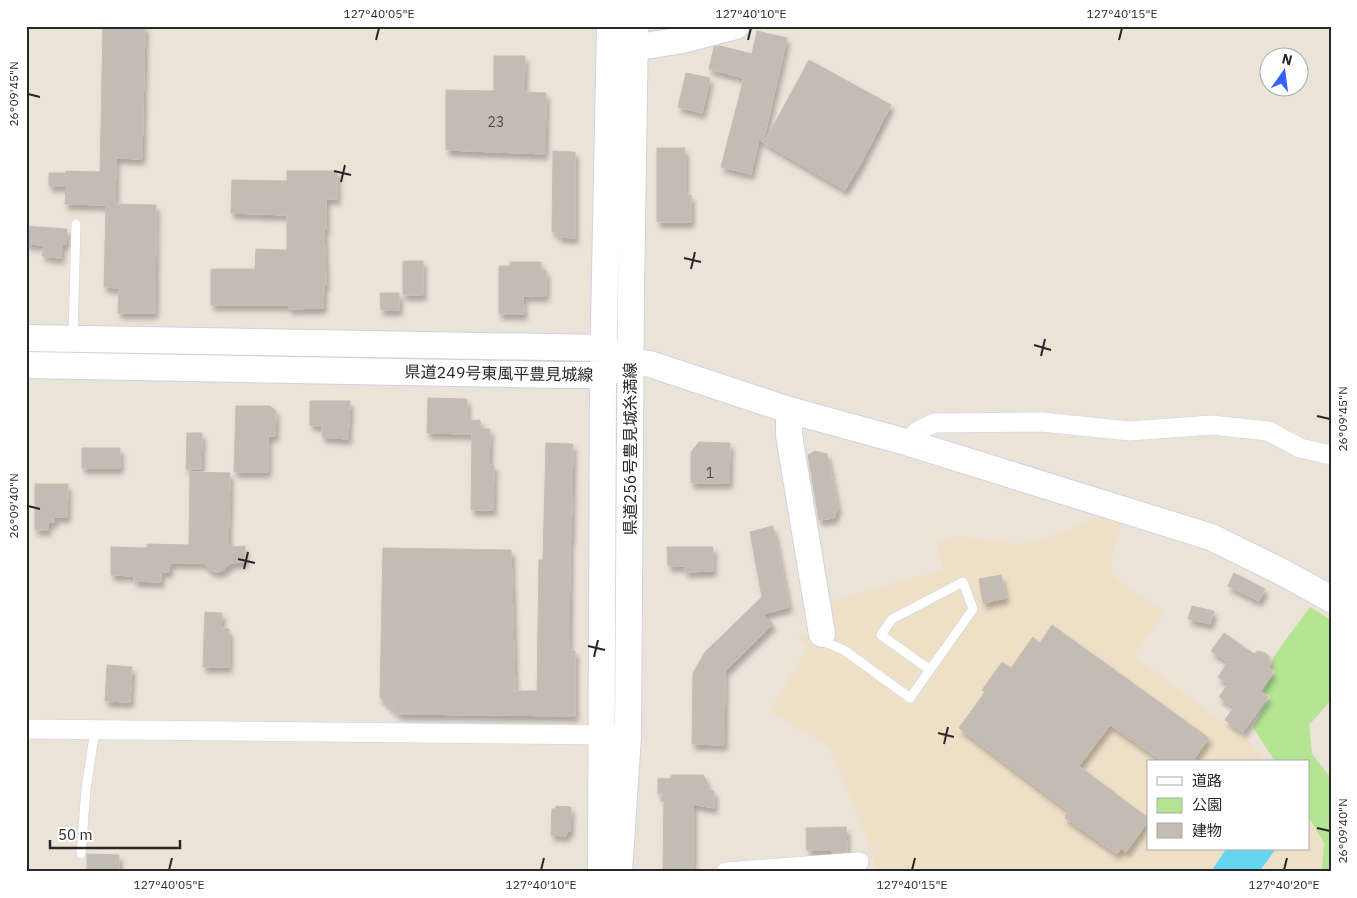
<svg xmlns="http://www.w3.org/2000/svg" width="1357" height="898" viewBox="0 0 1357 898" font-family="'IBM Plex Sans','Noto Sans JP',sans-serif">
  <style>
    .education { fill: #eedfc7 }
    .green { fill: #b3e592 }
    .water { fill: #65d5f3 }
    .building { fill: #c3bcb5; stroke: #c6beb2; filter: url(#shadow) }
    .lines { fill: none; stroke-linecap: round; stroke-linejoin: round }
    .lane-casing { stroke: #ced3e2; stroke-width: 10 }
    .street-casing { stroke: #ced3e2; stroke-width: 20 }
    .secondary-casing { stroke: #ced3e2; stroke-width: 28 }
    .lane { stroke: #fff; stroke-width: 9 }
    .street { stroke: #fff; stroke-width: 19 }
    .secondary { stroke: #fff; stroke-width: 26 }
    .ticks { fill: none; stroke: #282828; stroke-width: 2 }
    .labels { text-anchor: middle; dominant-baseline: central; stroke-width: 4; stroke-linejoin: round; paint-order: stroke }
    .number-label { font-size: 14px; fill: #4f4d4b }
    .street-label { font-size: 16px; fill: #282828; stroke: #fff }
    .neatline { fill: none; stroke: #282828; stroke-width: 2 }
    .ticks-label { font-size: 12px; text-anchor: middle; fill: #282828 }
  </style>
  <defs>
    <filter id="shadow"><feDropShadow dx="3" dy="5.5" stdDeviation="2.5" flood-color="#0004"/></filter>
  </defs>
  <rect width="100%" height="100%" fill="#ebe2d8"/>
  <path class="education" d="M1103 516 1122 524 1111 558 1112 574 1119 582 1166 612 1133 656 1247 739 1264 762H1148V849H1308V821L1324 843 1322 869 1318 872H875L873 852 829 747 770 711 809 646 797 637 833 631 830 601 943 570 936 542 961 536 1020 544 1050 537Z"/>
  <path class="green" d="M1310 607 1331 620V700L1309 725 1312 754 1331 778V872H1318L1322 868 1324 843 1308 816V762H1275L1253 727 1270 697 1263 691 1276 671 1271 668 1274 656Z"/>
  <path class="water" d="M1226 849H1274L1275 850 1259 872H1211Z"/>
  <path class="building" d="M103 26H145L142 159 116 158 115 204 156 205 155 313H118L119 288 104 287 106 205 65 204 66 186H49V173H66V171L100 172Z
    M757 31 787 38 763 142 759 139 751 174 721 167 744 78 709 69 714 47 720 46 752 54Z
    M494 56H525L524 92 546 93 545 154 446 150V90L494 91Z
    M809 60 891 105 860 165 845 190 764 143Z
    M686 73 710 78 702 113 678 107Z
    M657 148H685V195H691V222H657Z
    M553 151 575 152V238L558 237V232H552Z
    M287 171H337V199H326V229H324L326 285H324L323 308 289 309V305H211V269H255L256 249 287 250V215L231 213 232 180 287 181Z
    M26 226 67 229 66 244H62L61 258 42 256 44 245 26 244Z
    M403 261H423V295H403Z
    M510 262H541V270H546V296H523L524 314H499V266H510Z
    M380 293H399V310H381Z
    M428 398 467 399V421L480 420 481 429H490L489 465H494L493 510H471L472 434 427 433Z
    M310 401H350L348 439 322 437V426L310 425Z
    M236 406H270L276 411 275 436H268V472H234Z
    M187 433H202L201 469H186Z
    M699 442 730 443 729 483H691V452Z
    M546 443 573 444 571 541H570L569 650 575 651V716L398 714 380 697 383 548 511 550 515 691H537L539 560H543Z
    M82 448H120V468H82Z
    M815 451 827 454 838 508 834 518 819 520 808 455Z
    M190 472 230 473 228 547 245 546V562L231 563 224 570 217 572 210 570 203 563H170L169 572H161V582L134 581V576L111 575V547L147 548V544L189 545Z
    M35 484H68L67 517H54V522H48V530H35Z
    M773 526 789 607 763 614 773 624 725 671 724 745 692 744 693 673 705 652 762 597 750 532Z
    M667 547H713V571L685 572V566H668Z
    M1234 573 1265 589 1259 601 1228 586Z
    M1001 575 1006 598 983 603 979 579Z
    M1192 606 1214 611 1210 624 1188 619Z
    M205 612 222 613 221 628 229 629V667H203Z
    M1052 625 1209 738 1192 762H1164L1110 725 1079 766 1148 818V822L1126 852 1121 848 1117 854 1065 818 1067 810 959 728 985 692 982 690 1002 662 1011 668 1033 637 1040 643Z
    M1224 633 1254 654 1258 651 1265 653 1269 656V669L1273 672 1260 692 1268 697 1243 732 1225 720 1234 707 1219 697 1228 684 1218 677 1228 662 1211 651Z
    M107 665 132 667 130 702 105 701Z
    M672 775H703L707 781 706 788 714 791V808L693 804V869L663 870 664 801H661L663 793 658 794V778L669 779Z
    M556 806 571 807 570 831 567 832 566 836 551 835 552 809H555Z
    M846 827 847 852 832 853V850H807L806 828Z
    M87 854 119 855V872H87Z"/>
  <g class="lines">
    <g class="lane-casing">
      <path id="lane" d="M73 337 76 224
        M824 642 844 650 910 698 973 609 963 582 892 619 881 635 930 670
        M81 854 86 789 95 730"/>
    </g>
    <g class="street-casing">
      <path id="street" d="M906 442 918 431 934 423 1042 422 1130 431 1211 425 1268 431 1300 448 1331 455
        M26 729 612 735
        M726 872 859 862"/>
    </g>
    <g class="secondary-casing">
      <path id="secondary" d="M620 50 683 40 736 26
        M26 338 603 348 630 361 650 364 789 410 906 442 1211 537 1284 573 1331 599
        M26 365 559 375H603L619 367
        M789 410V435L822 634
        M601 872 603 375 610 26
        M619 872 628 736 631 291 635 26"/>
    </g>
    <use href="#lane" class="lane"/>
    <use href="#street" class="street"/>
    <use href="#secondary" class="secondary"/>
  </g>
  <path class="ticks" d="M376 40 379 28M748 40 751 28M1119 40 1122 28M28 94 40 97M334 171 351 175M341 182 345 165M684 258 701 262M691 269 695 252M1034 345 1051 350M1041 356 1045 339M1317 416 1330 419M28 506 40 509M238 559 255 563M244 569 248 552M588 646 605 650M594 657 598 640M938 733 954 737M944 744 948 727M1317 828 1330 831M169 870 172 858M541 870 544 858M912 870 915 858M1284 870 1287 858"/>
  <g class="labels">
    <g class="number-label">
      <text x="496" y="122">23</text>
      <text x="710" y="473">1</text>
    </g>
    <g class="street-label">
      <text transform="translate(499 373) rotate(1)">県道249号東風平豊見城線</text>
      <text transform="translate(630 449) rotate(-90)">県道256号豊見城糸満線</text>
    </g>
  </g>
  <rect width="1357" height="898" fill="none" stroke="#ffffff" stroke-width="55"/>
  <rect x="1147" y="760" width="162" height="90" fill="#ffffff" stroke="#a9a9a9"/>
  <rect x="1157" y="777" width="25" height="8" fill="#ffffff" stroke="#a9a9a9"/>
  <text x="1192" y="786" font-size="15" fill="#282828">道路</text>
  <rect x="1157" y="798" width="25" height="15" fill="#b3e592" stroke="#a9a9a9"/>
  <text x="1192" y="810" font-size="15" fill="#282828">公園</text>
  <rect x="1157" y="823" width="25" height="15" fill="#c3bcb5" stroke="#a9a9a9"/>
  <text x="1192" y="836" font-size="15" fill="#282828">建物</text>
  <g transform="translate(1284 72) rotate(14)"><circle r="24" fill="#ffffff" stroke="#a9a9a9"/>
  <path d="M0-4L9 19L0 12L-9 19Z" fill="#3263ff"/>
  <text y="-8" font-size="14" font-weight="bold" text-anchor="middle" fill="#282828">N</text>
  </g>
  <path d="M50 840v8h130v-8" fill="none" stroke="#282828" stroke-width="2.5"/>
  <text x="58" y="840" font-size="15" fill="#282828" stroke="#ffffff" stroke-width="4" paint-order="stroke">50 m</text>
  <rect x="28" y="28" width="1302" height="842" class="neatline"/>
  <g class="ticks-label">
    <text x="379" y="18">127°40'05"E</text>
    <text x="751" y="18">127°40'10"E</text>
    <text x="1122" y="18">127°40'15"E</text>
    <text transform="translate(14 94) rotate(-90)" y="4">26°09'45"N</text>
    <text transform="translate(1343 419) rotate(-90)" y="4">26°09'45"N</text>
    <text transform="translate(14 506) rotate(-90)" y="4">26°09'40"N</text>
    <text transform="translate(1343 831) rotate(-90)" y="4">26°09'40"N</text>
    <text x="169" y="889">127°40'05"E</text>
    <text x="541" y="889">127°40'10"E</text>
    <text x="912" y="889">127°40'15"E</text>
    <text x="1284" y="889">127°40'20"E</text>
  </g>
</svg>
